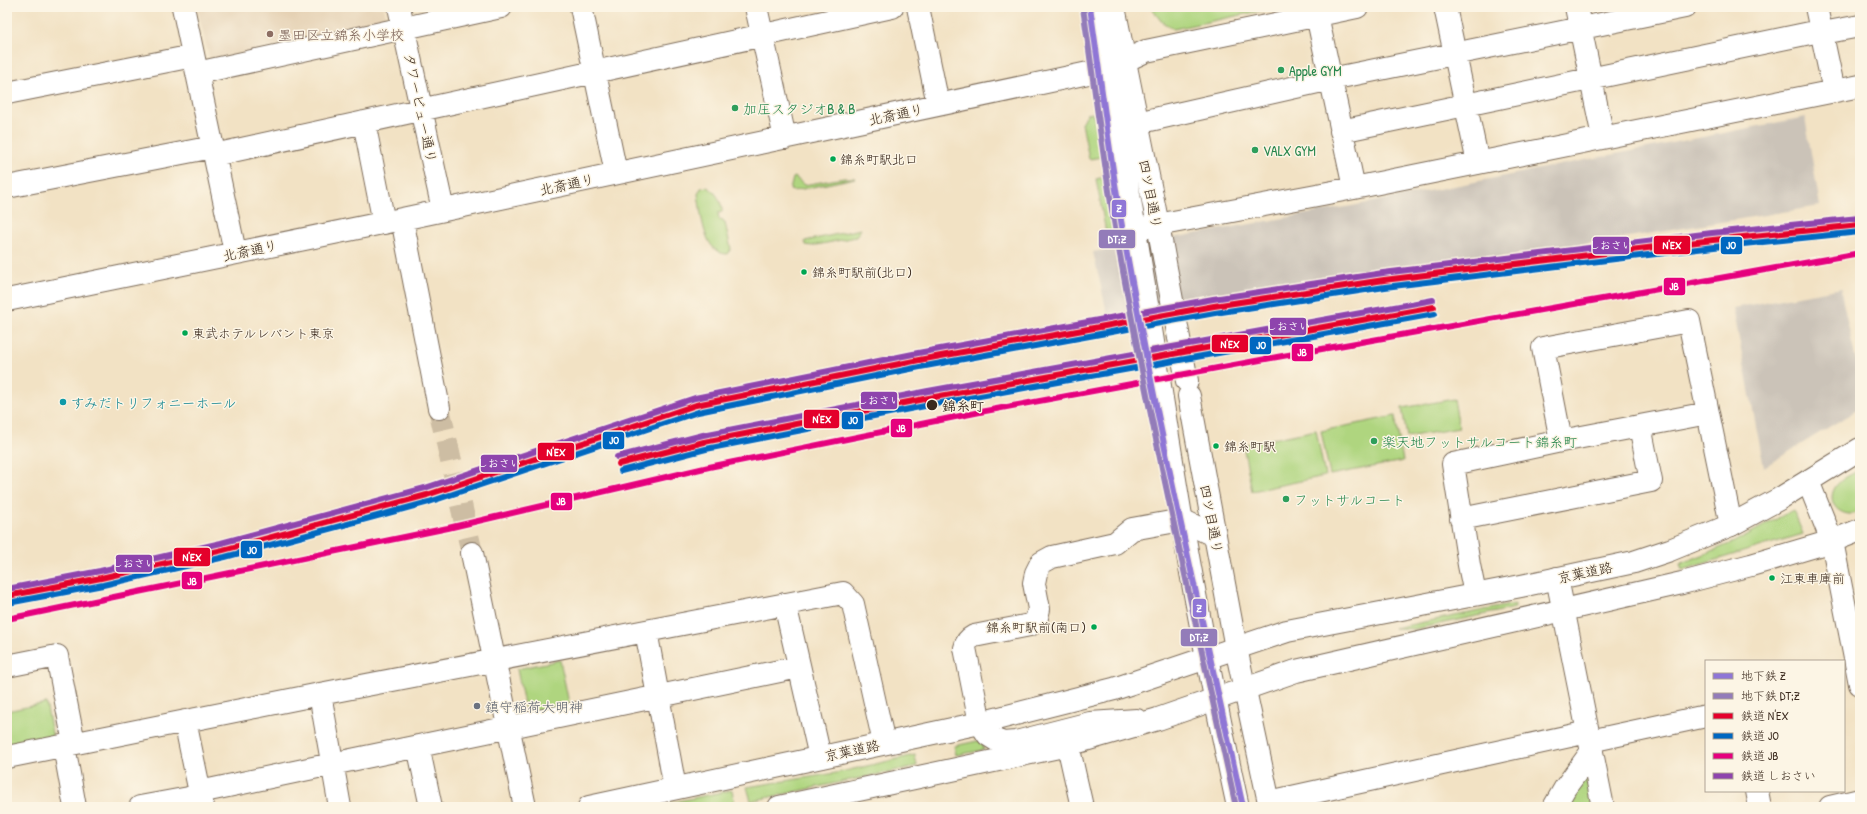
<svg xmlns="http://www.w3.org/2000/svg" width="1867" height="814" viewBox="0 0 1867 814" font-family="'Patrick Hand','Klee One',sans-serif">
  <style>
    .built { fill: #e5d1b4 }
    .industrial { fill: #cbc3b8 }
    .green { fill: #afd57f; stroke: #75804e }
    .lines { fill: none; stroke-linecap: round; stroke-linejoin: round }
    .minor-tunnel { stroke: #cdbda3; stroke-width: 22; stroke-dasharray: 22 11; stroke-linecap: butt }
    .minor-casing { stroke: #7b6a58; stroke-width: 24 }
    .major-casing { stroke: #7b6a58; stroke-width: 24 }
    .highway-casing { stroke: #7b6a58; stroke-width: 24 }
    .minor { stroke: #fff; stroke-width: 22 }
    .major { stroke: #fff; stroke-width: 22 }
    .highway { stroke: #fff; stroke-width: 22 }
    .rail-1-casing { stroke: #fcf5e5; stroke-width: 9 }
    .rail-2-casing { stroke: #fcf5e5; stroke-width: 9 }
    .rail-3-casing { stroke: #fcf5e5; stroke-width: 9 }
    .rail-4-casing { stroke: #fcf5e5; stroke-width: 9 }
    .rail-1 { stroke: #e4002b; stroke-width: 6 }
    .rail-2 { stroke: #0067c0; stroke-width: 6 }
    .rail-3 { stroke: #e5007d; stroke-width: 6 }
    .rail-4 { stroke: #8e44ad; stroke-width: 6 }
    .metro-1-casing { stroke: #fcf5e5; stroke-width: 9 }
    .metro-2-casing { stroke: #fcf5e5; stroke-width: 9 }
    .metro-1 { stroke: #8f76d6; stroke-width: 6 }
    .metro-2 { stroke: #937cb9; stroke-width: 6 }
    .education-dot { fill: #8d6e63; stroke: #fcf5e5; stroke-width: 1.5 }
    .leisure-dot { fill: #2e9e5b; stroke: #fcf5e5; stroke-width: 1.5 }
    .bus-dot { fill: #00a651; stroke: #fcf5e5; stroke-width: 1.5 }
    .culture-dot { fill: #0f9aa8; stroke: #fcf5e5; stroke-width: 1.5 }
    .stop-dot { fill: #3b2a1e; stroke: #fcf5e5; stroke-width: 1.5 }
    .worship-dot { fill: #6b7280; stroke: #fcf5e5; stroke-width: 1.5 }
    .labels { text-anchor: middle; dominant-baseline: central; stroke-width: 3; stroke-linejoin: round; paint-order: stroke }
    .bus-label { font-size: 13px; fill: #3b2a1e; stroke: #fcf5e5; text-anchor: start }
    .education-label { font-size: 14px; fill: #785e54; stroke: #fcf5e5; text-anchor: start }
    .leisure-label { font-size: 14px; fill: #27864d; stroke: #fcf5e5; text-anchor: start }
    .street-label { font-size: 14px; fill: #3b2a1e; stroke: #fcf5e5 }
    .culture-label { font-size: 14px; fill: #0d838f; stroke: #fcf5e5; text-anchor: start }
    .stop-label { font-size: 14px; font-weight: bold; fill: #3b2a1e; stroke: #fcf5e5; text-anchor: start }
    .worship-label { font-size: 14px; fill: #5b616d; stroke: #fcf5e5; text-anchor: start }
    .line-badge { stroke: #fcf5e5; stroke-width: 1.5 }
    .badge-label { font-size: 11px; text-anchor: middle; font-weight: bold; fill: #fff }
  </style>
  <rect width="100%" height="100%" fill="#fcf5e5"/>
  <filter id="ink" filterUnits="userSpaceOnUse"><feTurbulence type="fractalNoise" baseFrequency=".025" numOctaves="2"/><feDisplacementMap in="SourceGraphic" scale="8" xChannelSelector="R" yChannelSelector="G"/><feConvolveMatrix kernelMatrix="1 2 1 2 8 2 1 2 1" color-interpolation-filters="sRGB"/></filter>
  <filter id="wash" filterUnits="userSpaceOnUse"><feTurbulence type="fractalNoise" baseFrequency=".012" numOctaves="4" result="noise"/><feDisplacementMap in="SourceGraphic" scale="16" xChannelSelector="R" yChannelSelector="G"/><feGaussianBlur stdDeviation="0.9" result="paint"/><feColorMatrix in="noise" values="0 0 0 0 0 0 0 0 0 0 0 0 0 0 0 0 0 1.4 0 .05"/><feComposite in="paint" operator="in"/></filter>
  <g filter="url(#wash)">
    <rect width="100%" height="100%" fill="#f2e2c4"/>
    <path class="built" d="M197 7H384L387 23 210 60Z"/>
    <path class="industrial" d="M1805 117 1820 206 1109 321 1093 252 1352 206Z
      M1842 288 1841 293 1860 379V408L1764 467 1733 308Z"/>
    <path class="green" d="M1150 7H1279L1174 29 1162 22Z
      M1093 113 1102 157 1089 159 1082 123 1087 114Z
      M795 177 804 185 844 178H855L793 191 790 190 793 178Z
      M1105 177 1118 241 1114 242 1107 238 1096 179Z
      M707 187C715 190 723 203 722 212L718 213 719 219 723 220 725 223 731 249 727 254C703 254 701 211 698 194L701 188Z
      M861 229 856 237 812 246 806 245 805 241Z
      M1454 399 1459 428 1407 437 1402 408Z
      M1395 416 1403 461 1330 475 1321 431Z
      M1316 430 1325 476 1252 491 1243 445Z
      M1860 470V512C1842 520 1824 503 1836 486 1842 478 1852 474 1860 470Z
      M1793 510 1803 534 1682 570 1680 564 1732 543Z
      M1515 604V608L1415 629 1394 628Z
      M560 660 570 708 531 716 525 710 517 669Z
      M46 703 53 738 7 747V711Z
      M982 740 984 750 956 755 954 746Z
      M915 755 917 766 751 801 747 787 836 773Z
      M1586 771 1593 807H1566Z
      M732 790 735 805 727 807H650Z"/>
  </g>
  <g filter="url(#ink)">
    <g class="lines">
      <path class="minor-tunnel" d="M439 408 472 553"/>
      <g class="minor-casing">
        <path id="minor" d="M183 7 235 252
          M399 7 443 210
          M581 7 616 173
          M756 7 785 138
          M918 7 938 104
          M1445 7 1478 163
          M1576 7 1603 137
          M1816 7 1834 91
          M1317 15 1354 188
          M197 73 501 7
          M7 93 193 56
          M364 122 384 223
          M1137 123 1331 79 1685 7
          M1341 131 1810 33 1821 31 1828 32 1860 26
          M214 155 892 7
          M7 187 213 147
          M402 219 439 408
          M1136 229 1354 188 1860 86
          M7 300 402 219 1107 69 1146 51 1357 7
          M1708 413 1731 525
          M1461 519 1651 481 1640 426
          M1832 541 1860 684
          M472 553 525 807
          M1557 578 1603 807
          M1475 594 1469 565 1453 464 1561 441 1708 413 1689 321 1543 348 1561 441
          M785 604 820 757
          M646 631 675 788
          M7 666 57 656 74 743
          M320 694 340 807
          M1137 720 1090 723 1016 742 1003 743 996 740 988 735 980 723 965 648C966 642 968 639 974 636L1030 625 1036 621 1039 609 1034 583 1036 573 1041 563 1052 557 1115 543 1132 529 1182 520 1215 536
          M185 721 203 807
          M1590 741 1706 716
          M1068 745 1082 807
          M64 746 75 807
          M418 746 431 807
          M7 757 320 694 843 593 853 604 884 743
          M1757 791 1760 807
          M1269 802 1588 732
          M140 807 189 798 209 790 332 764 799 667
          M1554 807 1565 788 1592 751
          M1830 807 1860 800"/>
      </g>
      <g class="major-casing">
        <path id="major" d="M1094 7C1128 170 1151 334 1178 498 1195 601 1216 705 1238 807
          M1114 7 1158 225 1187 381
          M1189 396 1236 648 1270 807"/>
      </g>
      <g class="highway-casing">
        <path id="highway" d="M1808 481 1832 541
          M589 807 980 723 1114 689 1287 631 1521 586 1634 562 1670 550 1731 525 1779 499 1860 449
          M779 807 1068 745 1158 719 1296 671 1682 583 1751 565 1832 541 1860 530"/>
      </g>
      <use href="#minor" class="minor"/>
      <use href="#major" class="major"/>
      <use href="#highway" class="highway"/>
      <g class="rail-1-casing">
        <path id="rail-1" d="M619 464 704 442 929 398 1434 307
          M7 596 101 578 223 550 427 495 696 405 919 360 1214 306 1384 280 1713 240 1860 225"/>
      </g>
      <g class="rail-2-casing">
        <path id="rail-2" d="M621 471 706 449 930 405 1435 314
          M8 603 103 585 225 557 429 502 698 412 920 367 1215 313 1385 287 1714 247 1860 232"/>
      </g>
      <g class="rail-3-casing">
        <path id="rail-3" d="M7 619 448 528 709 467 980 412 1277 357 1860 253"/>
      </g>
      <g class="rail-4-casing">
        <path id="rail-4" d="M617 457 703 435 928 391 1433 300
          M7 589 100 571 221 543 425 488 695 398 918 353 1213 299 1383 273 1712 233 1859 218"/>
      </g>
      <use href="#rail-1" class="rail-1"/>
      <use href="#rail-2" class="rail-2"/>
      <use href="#rail-3" class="rail-3"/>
      <use href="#rail-4" class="rail-4"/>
      <g class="metro-1-casing">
        <path id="metro-1" d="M1090 7C1101 80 1109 153 1122 226 1156 421 1201 614 1243 807"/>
      </g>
      <g class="metro-2-casing">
        <path id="metro-2" d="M1083 8C1094 81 1102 154 1115 227 1149 421 1194 614 1236 807"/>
      </g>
      <use href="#metro-1" class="metro-1"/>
      <use href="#metro-2" class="metro-2"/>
    </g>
  </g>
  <circle class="education-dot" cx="270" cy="34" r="4"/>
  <g class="leisure-dot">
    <circle cx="1281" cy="70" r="4"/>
    <circle cx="735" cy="108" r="4"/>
    <circle cx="1255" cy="150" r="4"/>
    <circle cx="1374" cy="441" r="4"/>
    <circle cx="1286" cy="499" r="4"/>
  </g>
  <g class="bus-dot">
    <circle cx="833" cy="159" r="3.5"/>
    <circle cx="804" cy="272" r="3.5"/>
    <circle cx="185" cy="333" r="3.5"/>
    <circle cx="1216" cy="446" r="3.5"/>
    <circle cx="1772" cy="578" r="3.5"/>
    <circle cx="1094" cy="627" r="3.5"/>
  </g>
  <circle class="culture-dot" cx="63" cy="402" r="4"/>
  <circle class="stop-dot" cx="932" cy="405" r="6"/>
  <circle class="worship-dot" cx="477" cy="706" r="4"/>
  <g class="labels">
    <g class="bus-label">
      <text x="840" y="159">錦糸町駅北口</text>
      <text x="812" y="272">錦糸町駅前(北口)</text>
      <text x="192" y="333">東武ホテルレバント東京</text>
      <text x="1224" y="446">錦糸町駅</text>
      <text x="1780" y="578">江東車庫前</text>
      <text x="1086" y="627" text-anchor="end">錦糸町駅前(南口)</text>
    </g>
    <g class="education-label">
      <text x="278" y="34">墨田区立錦糸小学校</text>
    </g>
    <g class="leisure-label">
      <text x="1289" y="70">Apple GYM</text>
      <text x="743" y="108">加圧スタジオB &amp; B</text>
      <text x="1263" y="150">VALX GYM</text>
      <text x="1382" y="441">楽天地フットサルコート錦糸町</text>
      <text x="1294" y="499">フットサルコート</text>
    </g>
    <g class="street-label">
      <text transform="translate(421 108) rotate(78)">タワービュー通り</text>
      <text transform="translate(896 114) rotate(-12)">北斎通り</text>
      <text transform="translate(567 184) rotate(-12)">北斎通り</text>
      <text transform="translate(1151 194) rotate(79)">四ツ目通り</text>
      <text transform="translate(250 250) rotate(-12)">北斎通り</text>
      <text transform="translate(1212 519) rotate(79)">四ツ目通り</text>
      <text transform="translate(1585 572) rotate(-12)">京葉道路</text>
      <text transform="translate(852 750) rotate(-12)">京葉道路</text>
    </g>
    <g class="culture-label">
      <text x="71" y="402">すみだトリフォニーホール</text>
    </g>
    <g class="stop-label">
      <text x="942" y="405">錦糸町</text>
    </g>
    <g class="worship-label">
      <text x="485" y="706">鎮守稲荷大明神</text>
    </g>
  </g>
  <g class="line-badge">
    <rect x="1111" y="199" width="16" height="19" rx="4" fill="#8f76d6"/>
    <rect x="1098" y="229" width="38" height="20" rx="4" fill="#937cb9"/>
    <rect x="1653" y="235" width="38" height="20" rx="4" fill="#e4002b"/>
    <rect x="1720" y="236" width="23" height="19" rx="4" fill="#0067c0"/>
    <rect x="1592" y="236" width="38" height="19" rx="4" fill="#8e44ad"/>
    <rect x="1663" y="277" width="23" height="19" rx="4" fill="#e5007d"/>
    <rect x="1269" y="317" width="38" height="19" rx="4" fill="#8e44ad"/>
    <rect x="1211" y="334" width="38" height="19" rx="4" fill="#e4002b"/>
    <rect x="1249" y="336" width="23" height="19" rx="4" fill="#0067c0"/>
    <rect x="1291" y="343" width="23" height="19" rx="4" fill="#e5007d"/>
    <rect x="860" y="391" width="38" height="19" rx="4" fill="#8e44ad"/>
    <rect x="803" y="409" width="37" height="20" rx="4" fill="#e4002b"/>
    <rect x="841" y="411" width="23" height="19" rx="4" fill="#0067c0"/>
    <rect x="890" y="418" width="23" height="20" rx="4" fill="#e5007d"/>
    <rect x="602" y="431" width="23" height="19" rx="4" fill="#0067c0"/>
    <rect x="537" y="442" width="38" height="19" rx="4" fill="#e4002b"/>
    <rect x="480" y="454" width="38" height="19" rx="4" fill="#8e44ad"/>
    <rect x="550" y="492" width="23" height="19" rx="4" fill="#e5007d"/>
    <rect x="240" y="540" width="23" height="19" rx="4" fill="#0067c0"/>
    <rect x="173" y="547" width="38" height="20" rx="4" fill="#e4002b"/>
    <rect x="115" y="554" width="38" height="19" rx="4" fill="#8e44ad"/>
    <rect x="181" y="571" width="22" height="19" rx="4" fill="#e5007d"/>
    <rect x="1192" y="598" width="15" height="20" rx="4" fill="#8f76d6"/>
    <rect x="1180" y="628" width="38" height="19" rx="4" fill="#937cb9"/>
  </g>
  <g class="badge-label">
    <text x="1119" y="212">Z</text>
    <text x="1117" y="243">DT;Z</text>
    <text x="1672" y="249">N'EX</text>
    <text x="1731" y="249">JO</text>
    <text x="1611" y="249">しおさい</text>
    <text x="1674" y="290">JB</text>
    <text x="1288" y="330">しおさい</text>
    <text x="1230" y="348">N'EX</text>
    <text x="1261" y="349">JO</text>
    <text x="1302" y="356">JB</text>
    <text x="879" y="404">しおさい</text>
    <text x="822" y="423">N'EX</text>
    <text x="853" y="424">JO</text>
    <text x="901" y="432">JB</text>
    <text x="614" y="444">JO</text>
    <text x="556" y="456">N'EX</text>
    <text x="499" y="467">しおさい</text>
    <text x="561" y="505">JB</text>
    <text x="252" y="554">JO</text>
    <text x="192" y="561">N'EX</text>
    <text x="134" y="567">しおさい</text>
    <text x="192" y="585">JB</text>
    <text x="1199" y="612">Z</text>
    <text x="1199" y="641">DT;Z</text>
  </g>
  <rect width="1867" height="814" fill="none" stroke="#fcf5e5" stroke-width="24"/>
  <rect x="1705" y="660" width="140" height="132" fill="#fcf5e5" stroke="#afa495"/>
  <rect x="1713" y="673" width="20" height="6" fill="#8f76d6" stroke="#afa495"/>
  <text x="1741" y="680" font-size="12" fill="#3b2a1e">地下鉄 Z</text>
  <rect x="1713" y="693" width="20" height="6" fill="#937cb9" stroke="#afa495"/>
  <text x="1741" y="700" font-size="12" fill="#3b2a1e">地下鉄 DT;Z</text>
  <rect x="1713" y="713" width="20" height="6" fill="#e4002b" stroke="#afa495"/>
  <text x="1741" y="720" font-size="12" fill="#3b2a1e">鉄道 N'EX</text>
  <rect x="1713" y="733" width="20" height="6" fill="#0067c0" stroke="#afa495"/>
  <text x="1741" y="740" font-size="12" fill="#3b2a1e">鉄道 JO</text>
  <rect x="1713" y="753" width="20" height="6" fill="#e5007d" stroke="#afa495"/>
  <text x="1741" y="760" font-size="12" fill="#3b2a1e">鉄道 JB</text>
  <rect x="1713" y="773" width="20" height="6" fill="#8e44ad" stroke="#afa495"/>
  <text x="1741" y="780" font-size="12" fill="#3b2a1e">鉄道 しおさい</text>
</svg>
